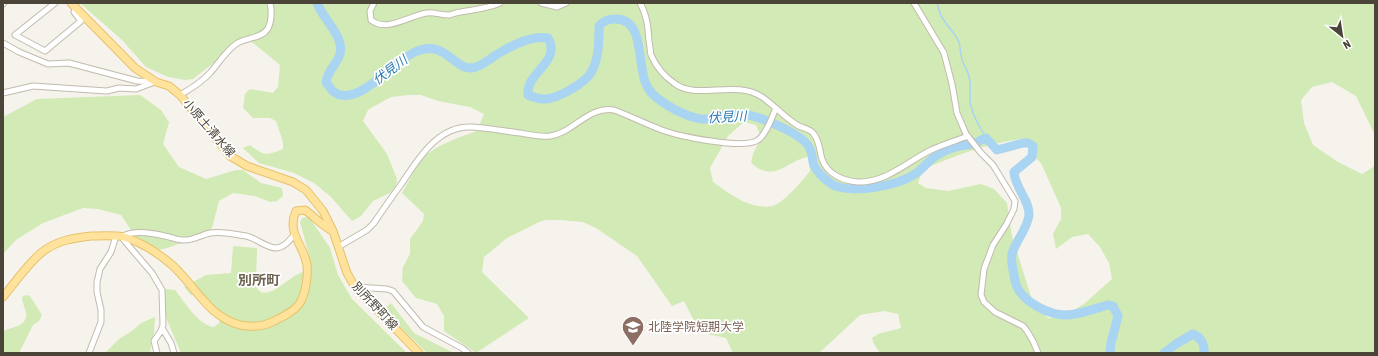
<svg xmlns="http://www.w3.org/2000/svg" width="1378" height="356" viewBox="0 0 1378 356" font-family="'Asap Condensed','Noto Sans JP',sans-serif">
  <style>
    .green { fill: #d2eab5; fill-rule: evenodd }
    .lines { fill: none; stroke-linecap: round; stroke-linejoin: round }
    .stream { stroke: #a9d4f2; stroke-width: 1.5 }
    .river { stroke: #a9d4f2; stroke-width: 9 }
    .minor-casing { stroke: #c2bbae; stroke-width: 7 }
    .major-casing { stroke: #e6c16a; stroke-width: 9 }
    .minor { stroke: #fff; stroke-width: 5 }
    .major { stroke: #ffe39c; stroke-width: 7 }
    .labels { text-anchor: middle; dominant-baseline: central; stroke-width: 3.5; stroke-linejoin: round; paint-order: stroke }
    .street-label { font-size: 12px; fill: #4b4439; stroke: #fff }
    .education-label { font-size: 12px; fill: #785e54; stroke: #fff; text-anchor: start }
    .water-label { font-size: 13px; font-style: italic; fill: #2e7ab2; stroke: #fff }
    .quarter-label { font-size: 14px; font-weight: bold; fill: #6e6250; stroke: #fff }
  </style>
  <rect width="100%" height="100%" fill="#f6f3ec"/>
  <path class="green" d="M80 3H1375V135L1356 96 1332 82 1312 87 1301 100 1304 123 1313 145 1338 162 1362 174 1375 166V353H880L874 344 872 338 878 334 901 328 898 314 884 311 860 315 819 353H733L726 338 703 333 698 329 684 301 672 306 637 256 596 228 583 222 560 220H545L539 222 507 238 484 257 482 272 529 318 476 353 444 331V316L437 304 416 298 402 281 403 267 410 254V239L423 221 424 214 402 193C408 183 413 172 419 163 431 146 458 138 477 131L484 114 470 107 438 101 421 95H409L391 97 371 108 368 110 363 121 387 154 397 179 396 186 390 193 373 201 361 216 352 221 331 197 314 183 294 173 259 163 243 148 250 145C264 156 266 156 283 149V142L276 121 270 118H253L243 108 245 94 250 89 273 93 278 87 280 65 253 43 246 40 232 45 216 61 193 79 185 80 168 77 146 67 122 40ZM744 122 756 125 761 137 753 154 751 163C754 165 758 169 762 170 780 177 792 158 809 157L810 171C803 180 783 204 772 206 750 210 730 194 713 182L710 168 728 136ZM1021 139 1042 165 1061 208V219L1053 234 1056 249 1072 237 1088 234 1100 247 1109 263 1112 279 1084 304 1062 317 1048 318 1033 303 1012 236 1007 203 994 189 981 184 948 191 926 188 918 183 923 169C955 156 987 143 1021 139Z
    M140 95 161 110 169 122 163 144 179 167 206 179 236 170H243L261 183 282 188 283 196 277 201 270 202 255 196 233 193 219 201 212 228 207 234 164 249 157 250 137 239 121 215 98 209 83 208 43 223 16 240 3 254V117L37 99Z
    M309 217 330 248 338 275 352 299 407 353H181L162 308 161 294 165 289 175 290C184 301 198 325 214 327L219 323 220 319C215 305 209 293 191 295L184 287 206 275 231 273 233 246 257 248 256 287C268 307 293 269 307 272L309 270V255L300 222 302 218Z
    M26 295 30 296 42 315 39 321 33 325 19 353H3V331C12 327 28 326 26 313 25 307 22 303 22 297Z
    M391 303 414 333 454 353H427L383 310Z
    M155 317 154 333 152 340 150 353H101L106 352 119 339 132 331 141 323Z"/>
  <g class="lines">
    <path class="stream" d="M937 3 941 16 948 26 955 35 959 42 962 60 968 73 970 81V103L973 113 977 122 986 138"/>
    <path class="river" d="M317 3C322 18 345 37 340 54 337 64 328 70 326 82 329 86 331 90 334 92 356 109 395 61 415 52 447 37 455 75 476 67 483 65 490 59 496 55 511 46 531 35 548 38 562 62 525 73 528 95 533 97 538 99 543 99 556 100 586 83 592 71 599 58 599 40 599 26 603 21 609 19 615 19 645 18 637 65 646 84 650 94 658 99 667 105 676 111 695 120 706 119 714 119 722 116 730 115 741 113 752 115 762 119 775 124 805 136 810 149 815 159 809 162 820 174 824 178 828 182 833 185 853 194 897 186 915 174 924 168 930 158 941 153 946 150 954 147 960 146 964 145 969 145 972 144 977 142 982 140 986 138L997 150 1023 143H1028L1033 146 1032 157 1014 172C1015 188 1030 201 1029 215 1027 230 1016 240 1012 254 1011 259 1012 265 1013 270 1014 276 1015 282 1017 287 1025 303 1049 315 1066 315 1077 315 1097 308 1108 305L1113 306 1118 316 1111 343 1110 353
      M1164 353 1176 344 1193 334C1201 337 1205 345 1204 353"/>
    <g class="minor-casing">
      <path id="minor" d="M55 3 15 35 45 51 81 21 74 12 76 8
        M374 3 370 11 371 20C387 33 410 15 427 13 434 12 441 15 449 15 453 14 457 12 461 12 474 9 487 9 500 3
        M541 3 557 7 566 3
        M640 3C647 15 648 27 649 41 650 45 650 51 651 55 656 66 665 77 674 83 696 101 735 79 762 97 774 105 784 117 797 125 802 128 810 129 813 133 820 141 819 150 822 159 827 174 843 181 858 182 885 183 906 163 929 151 941 145 955 141 968 136
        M914 3 944 53 952 84 957 113 966 134 981 153 993 165 1015 201 1014 209 1006 225 993 245 984 269 981 295 984 302 995 312 1023 326 1027 331 1033 341 1038 353
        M3 4 4 3
        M3 43 19 52 48 64 69 63 137 81 155 82
        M3 93 33 86 107 91 119 88 136 89 152 83
        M180 95C190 89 201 83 210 73 218 64 226 51 236 44 244 38 257 39 265 32 272 26 272 11 270 3
        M338 247 367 230 374 223C382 211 391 198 400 186 417 161 437 125 472 127 488 128 504 131 520 133 531 135 539 137 550 136 573 133 588 106 614 110 630 116 646 124 662 130 678 136 744 150 758 140 766 135 772 117 776 108
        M355 287 387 289 393 291 423 327 462 348 468 353
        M162 328 171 343 174 353
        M89 353 101 322V310L97 292V282L100 269 111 252 116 236
        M157 353 154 341 161 331 163 325 162 290 152 273 123 239V236C134 230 153 233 165 236 171 237 177 240 183 240 192 241 201 235 210 233 221 231 235 234 246 236 256 238 265 247 275 248 284 248 289 241 294 235"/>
    </g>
    <g class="major-casing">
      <path id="major" d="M71 3 135 68 156 82 169 86 180 95 230 156 247 166 293 182 306 190 323 211 333 231 347 273 355 287 419 353
        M3 297C14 284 31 259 45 250 59 240 74 238 91 236 99 236 116 235 124 237 140 242 158 253 171 264 195 285 207 316 240 325 251 327 262 327 272 322 282 317 296 311 301 301 306 291 308 276 307 265 304 245 286 233 296 211L305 210C315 217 322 226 333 231"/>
    </g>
    <use href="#minor" class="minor"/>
    <use href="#major" class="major"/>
  </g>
  <defs>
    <g id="university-pin" transform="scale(1.15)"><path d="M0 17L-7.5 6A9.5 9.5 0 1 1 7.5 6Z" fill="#8d6e63" stroke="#fff"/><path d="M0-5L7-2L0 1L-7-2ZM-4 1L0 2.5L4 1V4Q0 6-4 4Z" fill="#fff"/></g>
  </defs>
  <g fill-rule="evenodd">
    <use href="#university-pin" x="633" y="327"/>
  </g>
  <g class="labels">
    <g class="street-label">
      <text transform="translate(209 128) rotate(49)">小原土清水線</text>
      <text transform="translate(375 306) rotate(47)">別所野町線</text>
    </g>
    <g class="education-label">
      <text x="648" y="327">北陸学院短期大学</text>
    </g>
    <g class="water-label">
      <text transform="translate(390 70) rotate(-37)">伏見川</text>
      <text transform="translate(727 117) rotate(-3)">伏見川</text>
    </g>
    <g class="quarter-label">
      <text x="259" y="280">別所町</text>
    </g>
  </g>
  <rect width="1378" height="356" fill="none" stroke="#4b4439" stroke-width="8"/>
  <g transform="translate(1342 36) rotate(150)" stroke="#ffffff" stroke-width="3" paint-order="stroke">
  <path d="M0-3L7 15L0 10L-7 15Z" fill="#4b4439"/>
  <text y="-6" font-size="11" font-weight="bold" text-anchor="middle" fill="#4b4439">N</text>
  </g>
</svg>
